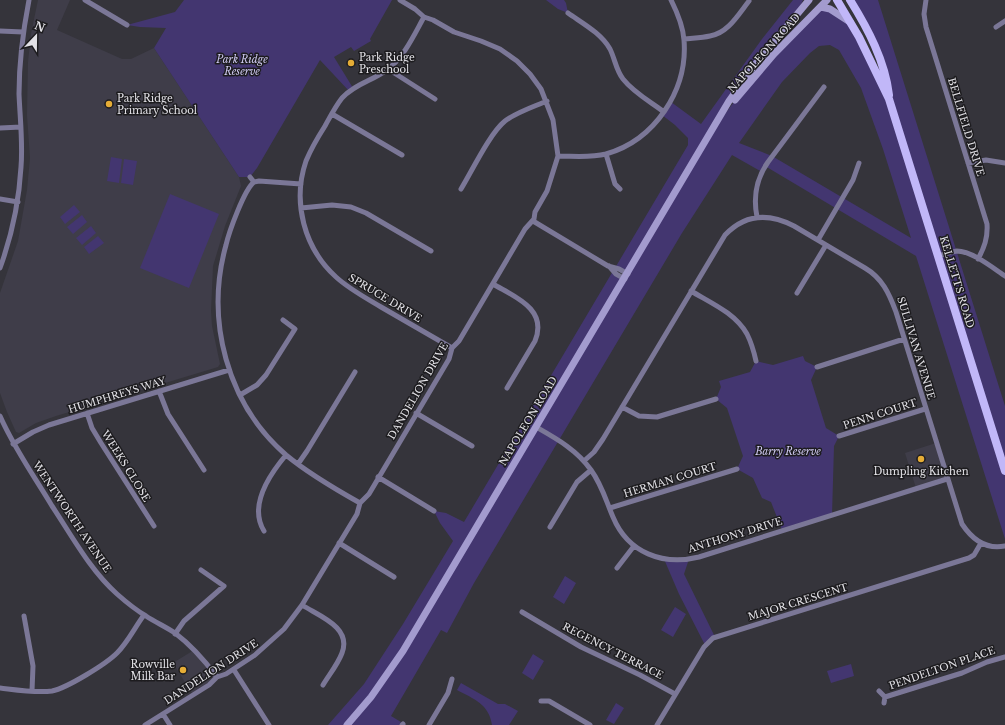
<svg xmlns="http://www.w3.org/2000/svg" width="1005" height="725" viewBox="0 0 1005 725" font-family="'Libre Baskerville',serif">
  <style>
    .built { fill: #3f3d49 }
    .green { fill: #433670; fill-rule: evenodd }
    .lines { fill: none; stroke-linecap: round; stroke-linejoin: round }
    .street { stroke: #7b7797; stroke-width: 5 }
    .secondary { stroke: #a39bce; stroke-width: 7 }
    .primary { stroke: #c1b7f8; stroke-width: 8 }
    .poi-dot { fill: #e6ad36; stroke: #1d1c1f; stroke-width: 1.5 }
    .labels { text-anchor: middle; dominant-baseline: central; stroke-width: 3; stroke-linejoin: round; paint-order: stroke }
    .street-label { font-size: 10px; fill: #e2e1e6; stroke: #1d1c1f }
    .poi-label { font-size: 10px; fill: #e2e1e6; stroke: #1d1c1f; text-anchor: start }
    .park-label { font-size: 10px; font-style: italic; fill: #d1cbf3; stroke: #1d1c1f }
  </style>
  <rect width="100%" height="100%" fill="#35343b"/>
  <path class="built" d="M38 0H70L57 30 122 59H131L154 48 239 177 241 186 225 226 213 266 211 311 212 326 220 364 218 367 56 416 36 423 19 433 16 432 7 412 0 393V293L18 241 27 190 30 158 27 115 28 62 31 34Z
    M936 443 947 479 916 488 905 453Z
    M194 650 217 677 193 695 173 663Z"/>
  <path class="green" d="M184 0H392L370 39 371 41 354 51 351 47 334 57 353 88 349 91 320 60 257 168 250 177H239L154 48 166 28 140 27 127 25 175 12Z
    M546 0H564L566 3 568 13 558 9Z
    M793 0H803L797 14 754 66 721 119 743 90 821 7 851 22 888 86 851 0H878L1005 406V539L916 256 765 166 762 172 732 155 682 233 474 583 447 633 441 630 391 716 401 722 399 725H328L364 684 403 624 453 541 440 523 434 511 446 513 464 522 613 271 625 279 628 275 615 268 688 145V138L675 125 662 115 671 102 701 124 762 39ZM830 45 839 50 861 88 883 149 911 238 772 156 739 143 782 82 810 53 819 46Z
    M111 157 122 159 119 183 107 181Z
    M124 159 137 161 133 185 121 183Z
    M170 194 219 214 189 288 140 268Z
    M74 205 80 212 65 224 60 217Z
    M82 215 87 222 73 234 67 227Z
    M91 226 96 233 82 245 76 238Z
    M98 236 104 243 89 254 84 247Z
    M803 356 805 361 817 367 811 380 826 428 839 436 834 446 832 515 782 530 771 502 762 498 753 478 737 469 743 456 727 408 716 399 721 387 719 381 750 372 756 361 773 365Z
    M664 559H689L684 574 715 637 705 645 679 594Z
    M565 576 576 583 564 604 553 597Z
    M675 607 686 614 673 637 661 630Z
    M533 654 544 661 533 680 522 673Z
    M851 664 854 676 831 683 827 671Z
    M461 683 498 704H505L518 711 509 725H492C489 704 474 699 457 690Z
    M616 703 624 708 614 724 606 720Z"/>
  <g class="lines">
    <path class="street" d="M85 0 127 25
      M926 0 924 14 926 27 987 224C988 238 984 248 978 259
      M568 13C582 23 601 33 610 49 615 59 616 70 623 79 634 93 651 102 664 112
      M424 17C414 35 404 57 388 69 373 81 356 83 342 98 335 107 330 117 325 126 318 137 311 149 306 161 292 202 304 248 336 277 349 289 366 298 381 307 405 321 428 334 452 348
      M996 27 1005 21
      M0 31 23 32
      M684 39C692 38 701 38 710 36 728 33 738 15 749 1
      M388 69 435 99
      M332 114 402 155
      M0 128 21 127
      M606 154 615 184 620 189
      M558 156C574 156 590 158 606 154 655 140 688 90 684 40 683 26 677 12 671 0
      M968 163 986 160 1005 163
      M250 177 254 182
      M301 184 259 181 254 182C244 190 229 232 226 245 205 320 227 404 286 455 309 474 335 489 360 503
      M461 189C472 171 490 133 505 121 517 112 533 107 547 101
      M0 199 18 202
      M301 208 332 205 351 207 366 213 431 251
      M757 217C753 197 756 179 768 162L824 87
      M533 221 608 266 619 269 628 274
      M818 240 853 180 859 163
      M938 256C944 254 950 252 957 251 972 251 993 268 1005 276
      M609 266 616 274 625 279
      M0 268C12 235 19 202 21 167 23 143 20 118 19 94 19 62 23 31 29 0
      M493 284C515 297 548 309 535 341L507 388
      M691 291C711 303 735 313 747 334 751 342 754 352 756 361
      M797 293 826 245
      M817 367 904 339
      M159 391 168 414 204 470
      M240 395 257 385 266 375 295 329 283 320
      M622 407 639 416 657 417 716 399
      M87 413 92 428 101 443 154 526
      M416 413 472 446
      M0 416C14 448 34 476 52 506 72 536 90 570 117 594 126 602 136 610 146 616 155 622 166 627 175 633 191 645 205 661 217 677
      M536 427C557 439 577 450 591 470 602 485 606 501 613 517 628 553 663 566 699 557L947 479
      M839 436 925 409
      M13 444 33 432 49 425 229 370
      M584 461 594 452 603 439 725 235C745 214 769 213 794 226L865 268C882 278 889 293 896 312L962 524C972 539 986 550 1005 546
      M298 464 307 451 355 372
      M378 477 434 511
      M610 508 737 469
      M550 527 577 482 591 470
      M264 531C248 505 270 474 286 455
      M339 543 394 577
      M617 568 634 546
      M302 605C319 616 352 627 342 653 338 664 329 675 323 685
      M522 612 581 647 640 675 675 694
      M24 616 33 666 32 691
      M175 634 184 621 224 586 201 570
      M234 670 269 725
      M0 688C17 690 35 693 52 691 67 688 106 664 117 653 128 642 135 627 144 615
      M879 691 885 697 884 703
      M885 697 962 673 987 662 1005 657
      M541 701H549L590 725
      M163 714 170 725
      M145 725 209 685 217 677 226 674 255 655 284 629 302 605 357 514 360 503 369 494 449 359 452 348 459 341 525 229 534 219 535 212 547 191 558 156 553 120 541 89 530 74 517 61 500 49 481 41 454 32 433 20 424 17 415 9 400 0
      M402 725 403 724
      M429 725 448 693 452 679
      M657 725 704 647 713 638 969 558 974 555 981 543"/>
    <path class="secondary" d="M821 7 830 9 850 22
      M735 100 774 54 827 0
      M347 725 371 697 403 651 729 101 754 66 809 0"/>
    <path class="primary" d="M837 0 859 37 889 99 1005 471
      M850 0C868 29 885 61 889 95"/>
  </g>
  <g class="poi-dot">
    <circle cx="351" cy="63" r="4"/>
    <circle cx="109" cy="104" r="4"/>
    <circle cx="921" cy="459" r="4"/>
    <circle cx="183" cy="670" r="4"/>
  </g>
  <g class="labels">
    <g class="street-label">
      <text transform="translate(764 53) rotate(-48)">NAPOLEON ROAD</text>
      <text transform="translate(966 127) rotate(73)">BELLFIELD DRIVE</text>
      <text transform="translate(957 282) rotate(73)">KELLETTS ROAD</text>
      <text transform="translate(385 298) rotate(31)">SPRUCE DRIVE</text>
      <text transform="translate(916 348) rotate(73)">SULLIVAN AVENUE</text>
      <text transform="translate(418 391) rotate(-60)">DANDELION DRIVE</text>
      <text transform="translate(117 395) rotate(-17)">HUMPHREYS WAY</text>
      <text transform="translate(880 414) rotate(-18)">PENN COURT</text>
      <text transform="translate(528 421) rotate(-59)">NAPOLEON ROAD</text>
      <text transform="translate(126 466) rotate(58)">WEEKS CLOSE</text>
      <text transform="translate(670 480) rotate(-17)">HERMAN COURT</text>
      <text transform="translate(72 517) rotate(56)">WENTWORTH AVENUE</text>
      <text transform="translate(735 535) rotate(-17)">ANTHONY DRIVE</text>
      <text transform="translate(798 602) rotate(-17)">MAJOR CRESCENT</text>
      <text transform="translate(613 651) rotate(27)">REGENCY TERRACE</text>
      <text transform="translate(942 668) rotate(-19)">PENDELTON PLACE</text>
      <text transform="translate(211 672) rotate(-33)">DANDELION DRIVE</text>
    </g>
    <g class="poi-label">
      <text x="359" y="57">Park Ridge<tspan x="359" dy="12">Preschool</tspan></text>
      <text x="117" y="98">Park Ridge<tspan x="117" dy="12">Primary School</tspan></text>
      <text x="921" y="471" text-anchor="middle">Dumpling Kitchen</text>
      <text x="175" y="664" text-anchor="end">Rowville<tspan x="175" dy="12">Milk Bar</tspan></text>
    </g>
    <g class="park-label">
      <text x="242" y="59">Park Ridge<tspan x="242" dy="12">Reserve</tspan></text>
      <text x="788" y="451">Barry Reserve</text>
    </g>
  </g>
  <g transform="translate(36 36) rotate(22)" stroke="#1d1c1f" stroke-width="3" paint-order="stroke">
  <path d="M0-3L7 15L0 10L-7 15Z" fill="#e2e1e6"/>
  <text y="-6" font-size="11" font-weight="bold" text-anchor="middle" fill="#e2e1e6">N</text>
  </g>
</svg>
